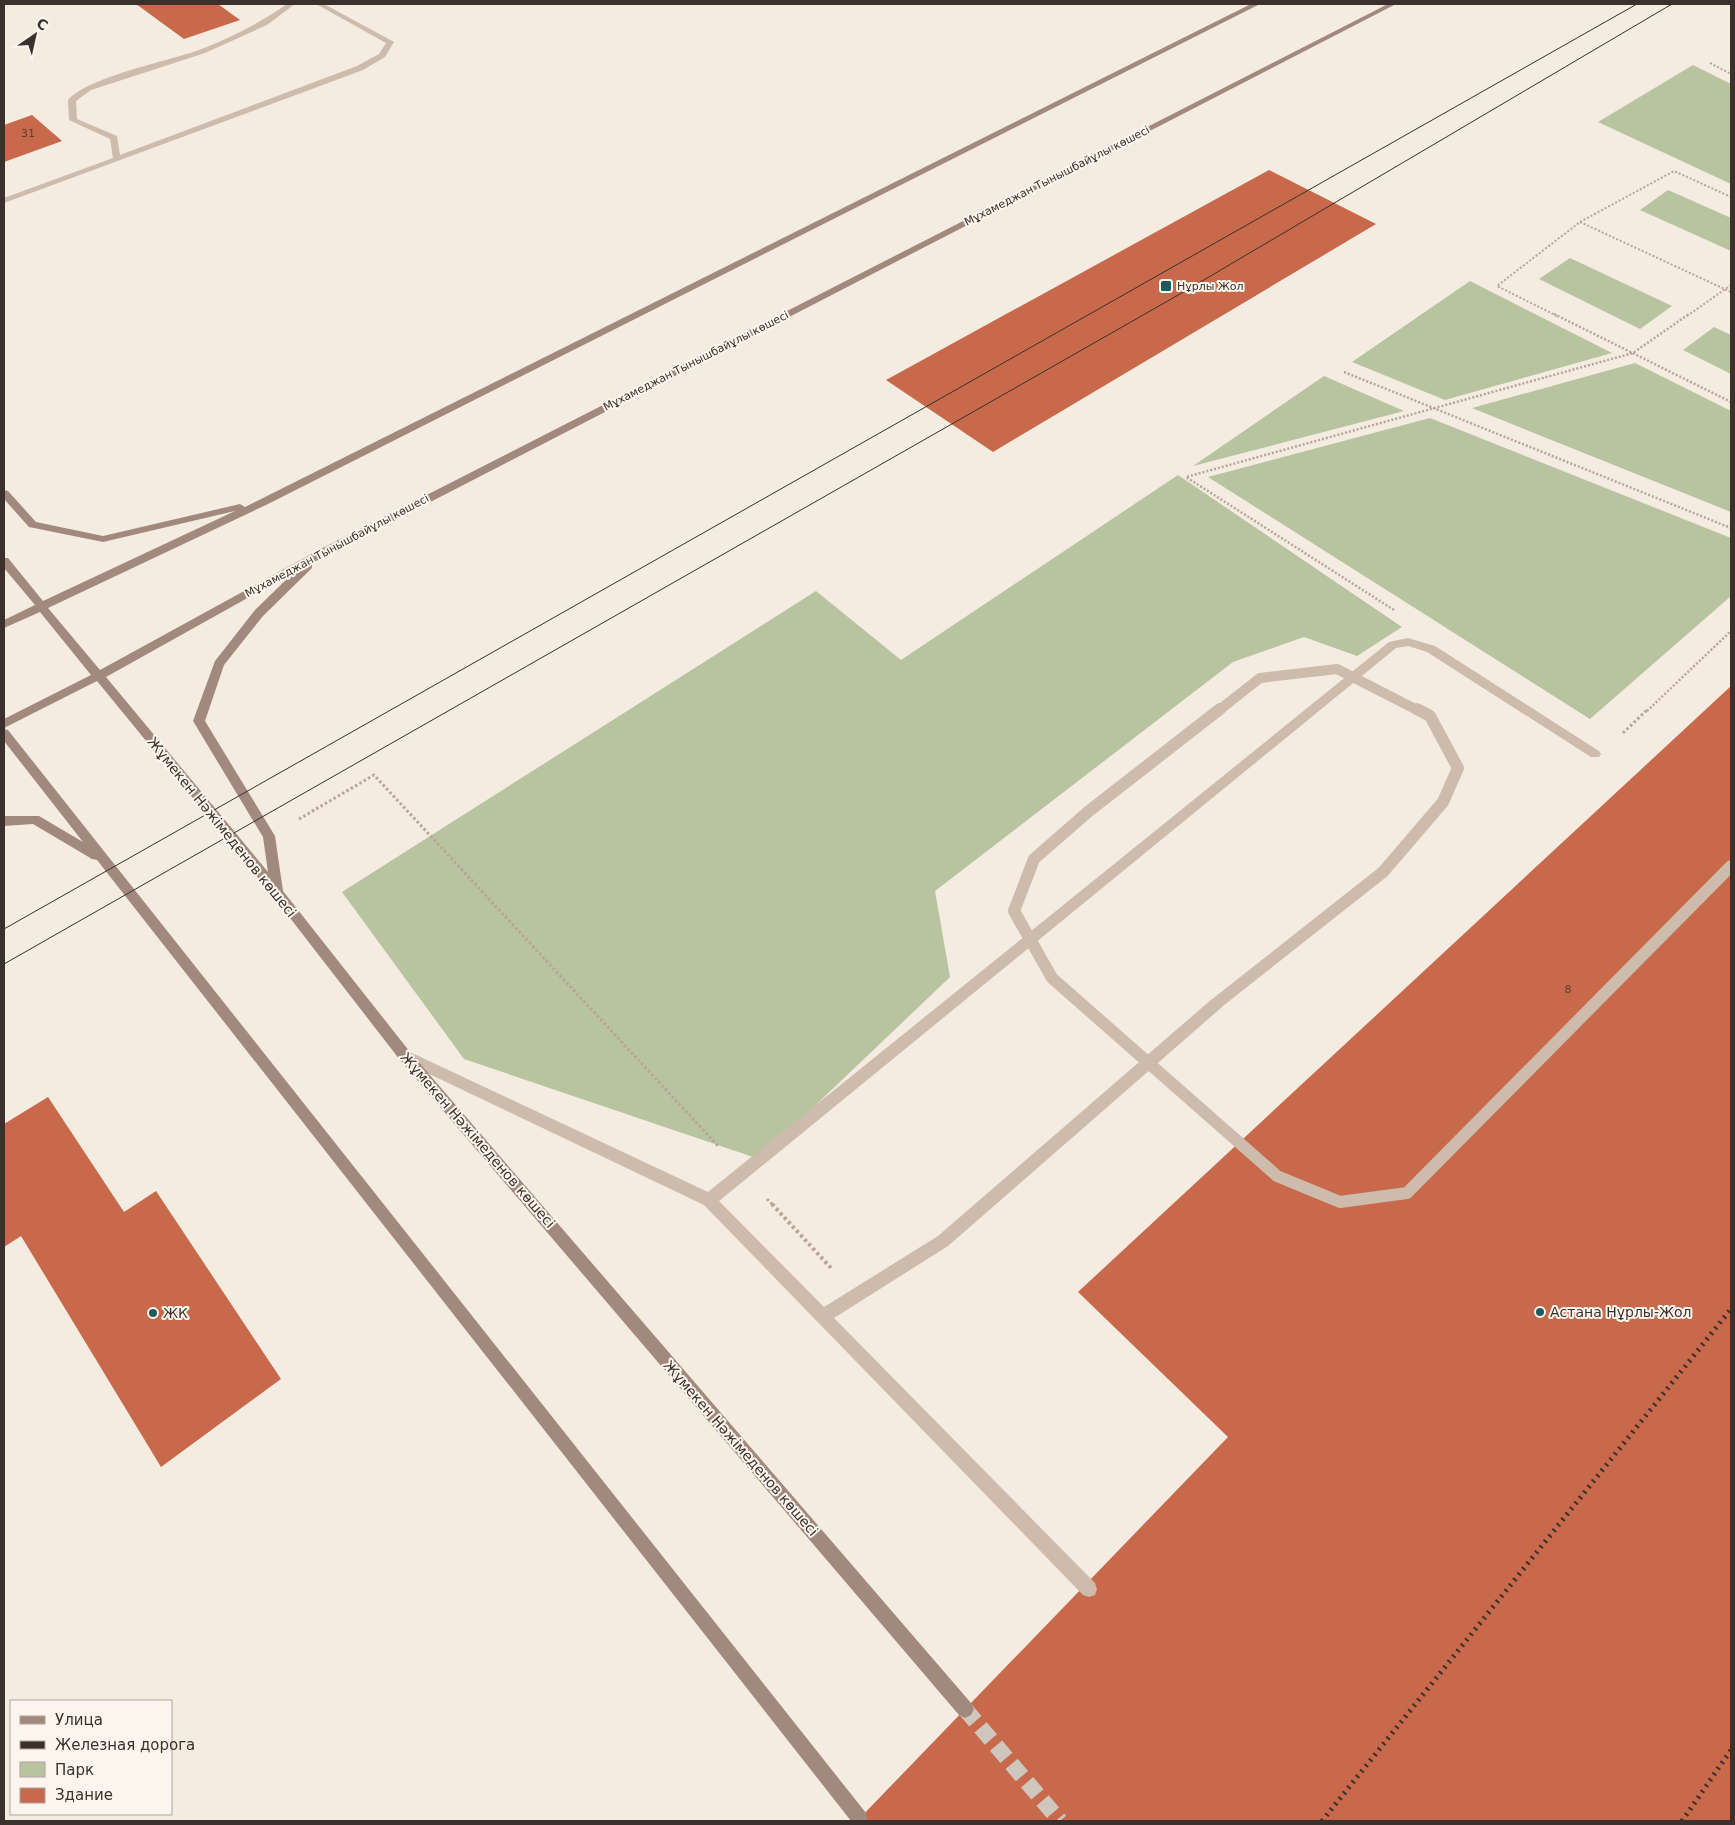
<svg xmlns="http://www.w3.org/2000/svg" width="1735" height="1825" viewBox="0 0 1735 1825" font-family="'DejaVu Sans',sans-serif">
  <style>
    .green { fill: #b8c4a0 }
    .building { fill: #c8694b }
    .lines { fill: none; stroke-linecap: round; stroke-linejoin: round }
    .secondary-tunnel { stroke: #cfc6bd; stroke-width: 16; stroke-dasharray: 16 8; stroke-linecap: butt }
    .path-far3 { stroke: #b9a596; stroke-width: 2; stroke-dasharray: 2 2; stroke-linecap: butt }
    .path-far2 { stroke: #b9a596; stroke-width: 2.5; stroke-dasharray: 2 2; stroke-linecap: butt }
    .path-far1 { stroke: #b9a596; stroke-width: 3; stroke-dasharray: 2.5 2.5; stroke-linecap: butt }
    .path { stroke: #b9a596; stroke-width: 4; stroke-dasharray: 3 3; stroke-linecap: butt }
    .lane { fill: #cdbbac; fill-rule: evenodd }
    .secondary { fill: #a18a7d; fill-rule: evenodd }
    .tram { stroke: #3b302b; stroke-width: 1 }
    .rail { stroke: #3b302b; stroke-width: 5; stroke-dasharray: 2 5; stroke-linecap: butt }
    .lane-bridge-far1 { stroke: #cdbbac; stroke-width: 10 }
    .lane-bridge { stroke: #cdbbac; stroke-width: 12 }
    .poi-dot { fill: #1f5a5e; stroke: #fbf5ee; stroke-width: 2 }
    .labels { text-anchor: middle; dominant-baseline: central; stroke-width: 4; stroke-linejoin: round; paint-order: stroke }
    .number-label { font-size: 11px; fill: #5e3e33 }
    .far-street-label { font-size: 11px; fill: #3b302b; stroke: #fbf5ee }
    .far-poi-label { font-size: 11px; fill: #3b302b; stroke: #fbf5ee; text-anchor: start }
    .street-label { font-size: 14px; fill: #3b302b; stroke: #fbf5ee }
    .poi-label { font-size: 14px; fill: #3b302b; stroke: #fbf5ee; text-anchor: start }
  </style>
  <rect width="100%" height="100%" fill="#f4ebe1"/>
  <path class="green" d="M1693 65 1731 84V184L1598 122Z
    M1668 190 1731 218V251L1640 210Z
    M1570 258 1672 306 1640 329 1539 279Z
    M1470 281 1612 353 1445 400 1352 362Z
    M1714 327 1731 335V374L1683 350Z
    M1635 363 1731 411V512L1472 408Z
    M1324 376 1404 411 1193 466Z
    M1430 418 1731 538V596L1590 719 1208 477Z
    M1178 475 1402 627 1357 656 1304 637 1233 662 935 891 950 977 759 1159 464 1059 342 892 816 591 901 660Z"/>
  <path class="building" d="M136 4H218L240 20 184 39Z
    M32 115 62 141 4 162V125Z
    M1269 170 1376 224 993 452 886 380Z
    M1731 686V1821H857L1228 1437 1078 1292Z
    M48 1097 124 1212 156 1191 281 1379 161 1467 21 1236 4 1247V1124Z"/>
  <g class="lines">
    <path class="secondary-tunnel" d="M965 1709 1060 1821"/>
    <path class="path-far3" d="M1710 63 1731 74
      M1580 222 1731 292
      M1557 316 1497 286 1580 222 1674 171 1731 197
      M1687 316 1731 285"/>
    <path class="path-far2" d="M1554 314 1731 402
      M1344 372 1731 528
      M1394 610 1186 477 1633 353 1689 314
      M1647 711 1731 631"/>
    <path class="path-far1" d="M1623 733 1648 709
      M299 819 374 775 719 1147
      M767 1199 773 1205"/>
    <path class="path" d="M772 1204 831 1268"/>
    <path class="lane" d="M287 4H295L267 25 205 53 91 90 76 101 77 119 117 136 120 155 357 66 379 54 386 43 316 4H324L394 42 385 57 363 70 4 203V198L113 158 110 139 69 120 68 100C90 76 166 62 199 50 230 38 260 23 287 4Z
      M1408 638 1435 646 1599 751 1601 754 1599 757H1591L1427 652 1408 646 1396 648 719 1201 824 1307 938 1236 1212 999 1217 998 1222 999 1224 1003 1222 1007 948 1246 834 1318 1095 1583 1097 1589 1095 1595 1089 1597 1083 1595 704 1205 400 1060 398 1056 400 1052 405 1050 410 1052 708 1192 1389 642Z"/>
    <path class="secondary" d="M1251 4H1260L268 504 48 608 100 670 317 551 1388 4H1396L312 563V568L263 616 224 665 205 721 275 836 283 891 410 1052 971 1703 974 1709 971 1715 965 1718 959 1715 400 1060 273 896 97 681 4 728V719L91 675 40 612 4 628V620L35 605 4 568V558H8L43 601 235 511 103 542 29 527 4 499V490L8 491 36 522 103 536 240 504 245 507ZM294 572 255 610 215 661 193 721 263 837 268 872 106 677Z
      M4 729 8 730 866 1813 868 1821H851L97 860 92 859 33 824 4 826V816H39L83 842 4 741Z"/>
    <path class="tram" d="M4 929 1637 4
      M4 964 1180 294 1672 4"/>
    <path class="rail" d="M1322 1821 1731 1309
      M1682 1821 1731 1750"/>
    <path class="lane-bridge-far1" d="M1218 711 1260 678 1337 669 1419 711"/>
    <path class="lane-bridge" d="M1220 709 1089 811 1034 859 1014 911 1052 978 1277 1176 1340 1202 1407 1193 1731 866
      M1217 1003 1383 872 1443 802 1458 768 1430 716 1417 709"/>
  </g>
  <g class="poi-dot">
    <rect x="1160" y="280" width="12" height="12" rx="2.5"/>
    <circle cx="1540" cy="1312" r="5"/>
    <circle cx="153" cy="1313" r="5"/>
  </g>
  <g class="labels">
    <g class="number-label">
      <text x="28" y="133">31</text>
      <text x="1568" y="989">8</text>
    </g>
    <g class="far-street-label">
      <text transform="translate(1057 176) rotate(-27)">Мұхамеджан Тынышбайұлы көшесі</text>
      <text transform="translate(696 361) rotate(-27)">Мұхамеджан Тынышбайұлы көшесі</text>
      <text transform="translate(337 546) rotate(-28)">Мұхамеджан Тынышбайұлы көшесі</text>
    </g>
    <g class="far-poi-label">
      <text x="1177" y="286">Нұрлы Жол</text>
    </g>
    <g class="street-label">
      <text transform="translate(222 827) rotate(51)">Жұмекен Нәжімеденов көшесі</text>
      <text transform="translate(478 1140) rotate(49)">Жұмекен Нәжімеденов көшесі</text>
      <text transform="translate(741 1448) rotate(49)">Жұмекен Нәжімеденов көшесі</text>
    </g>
    <g class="poi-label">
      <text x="1550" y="1312">Астана Нұрлы-Жол</text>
      <text x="163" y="1313">ЖК</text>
    </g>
  </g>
  <rect width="1735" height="1825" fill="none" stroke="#3b302b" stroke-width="10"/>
  <rect x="10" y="1700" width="162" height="115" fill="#fbf5ee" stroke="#aea6a0"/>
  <rect x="20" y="1716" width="25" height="8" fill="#a18a7d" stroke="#aea6a0"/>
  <text x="55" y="1725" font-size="15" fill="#3b302b">Улица</text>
  <rect x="20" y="1741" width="25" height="8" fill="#3b302b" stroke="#aea6a0"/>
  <text x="55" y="1750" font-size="15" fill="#3b302b">Железная дорога</text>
  <rect x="20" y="1762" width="25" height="15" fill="#b8c4a0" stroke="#aea6a0"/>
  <text x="55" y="1775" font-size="15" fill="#3b302b">Парк</text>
  <rect x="20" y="1788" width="25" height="15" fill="#c8694b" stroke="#aea6a0"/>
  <text x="55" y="1800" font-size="15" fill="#3b302b">Здание</text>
  <g transform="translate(35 35) rotate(34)" stroke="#fbf5ee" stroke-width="4" paint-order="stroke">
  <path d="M0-4L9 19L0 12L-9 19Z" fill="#3b302b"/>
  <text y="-8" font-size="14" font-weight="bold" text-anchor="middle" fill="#3b302b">С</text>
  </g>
</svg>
